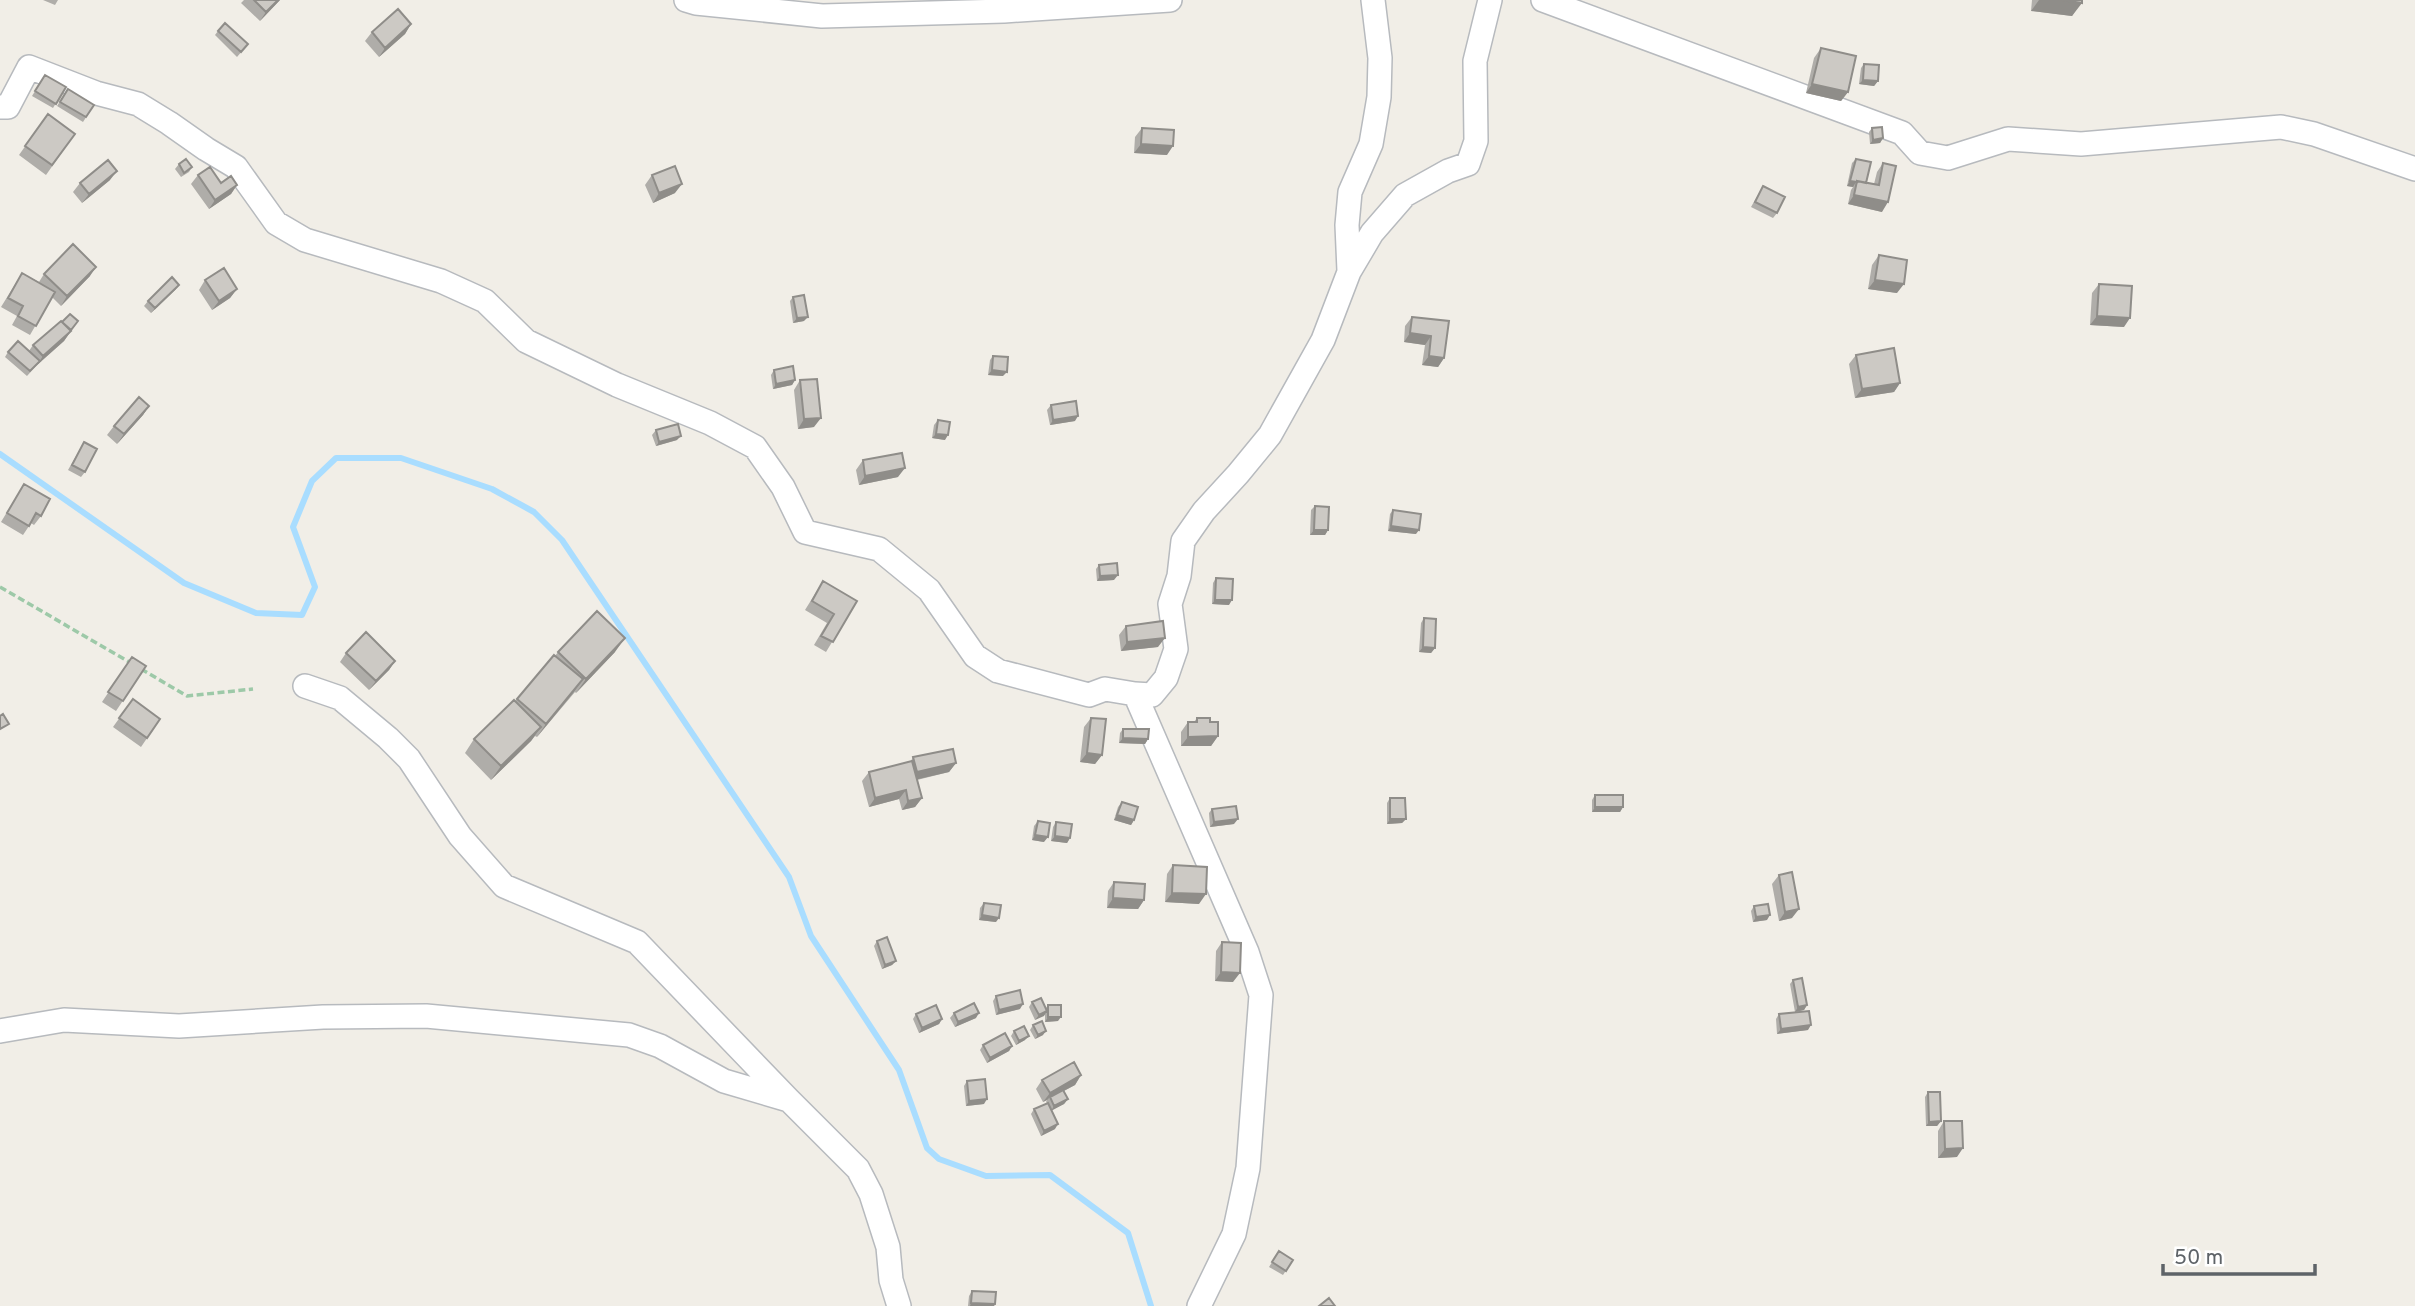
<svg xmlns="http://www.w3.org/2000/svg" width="2415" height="1306" viewBox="0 0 2415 1306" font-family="Overpass,sans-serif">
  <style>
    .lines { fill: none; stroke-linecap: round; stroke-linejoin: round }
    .stream { stroke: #a9ddff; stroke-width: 6 }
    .minor-casing { stroke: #b7babe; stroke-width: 26 }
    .path { stroke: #9dc9a8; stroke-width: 3.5; stroke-dasharray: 7 3.5; stroke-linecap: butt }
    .minor { stroke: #fff; stroke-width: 23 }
    .wall { fill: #afada9 }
    .shaded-wall { fill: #8f8d89 }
    .building { fill: #ccc9c4; stroke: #8f8d89; stroke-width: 2 }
  </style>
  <rect width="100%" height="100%" fill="#f1eee7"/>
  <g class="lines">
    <path class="stream" d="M0 454 184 583 256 613 302 615 315 587 293 527 312 481 336 458H401L492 489 534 512 562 540 789 877 811 936 899 1070 927 1148 939 1159 986 1176 1050 1175 1128 1233 1151 1306"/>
    <g class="minor-casing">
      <path id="minor" d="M686 0 696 3 822 16 1004 11 1170 0
        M1543 0 1902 133 1920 153 1948 158 2008 139 2081 144 2281 127 2314 134 2415 169
        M0 107H8L29 67 96 93 138 104 169 123 206 149 236 167 276 223 305 240 441 281 485 301 526 341 617 385 710 423 755 447 783 487 805 532 879 549 929 590 975 656 998 671 1089 695 1105 689 1135 694 1247 952 1261 995 1248 1168 1234 1234 1199 1306
        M1349 271 1347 225 1350 192 1371 144 1379 97 1380 58 1373 0
        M305 686 340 698 388 738 409 759 460 836 504 886 637 942 788 1099 858 1169 871 1194 888 1247 891 1280 899 1306
        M1135 694 1152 695 1166 678 1176 649 1170 604 1179 576 1183 541 1204 511 1238 474 1270 435 1323 340 1349 272 1372 233 1405 195 1448 171 1468 164 1476 141 1475 61 1490 0
        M0 1031 64 1020 179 1026 323 1017 426 1016 629 1035 660 1046 724 1081 785 1099"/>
    </g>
    <path class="path" d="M0 587 131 663
      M141 669 187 696 253 689"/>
    <use href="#minor" class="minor"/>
  </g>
  <path class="wall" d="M43 0H58L55 5Z
    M244 0H280L260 21 241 3Z
    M2032 0H2082L2072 16 2031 11Z
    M411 24 405 34 379 57 365 41 372 32Z
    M218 31 248 44 237 57 215 35Z
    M1821 48 1848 92 1841 101 1806 93 1814 58Z
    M1864 64 1878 81 1874 86 1859 84 1861 68Z
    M42 80 66 87 53 108 32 96Z
    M68 89 94 105 83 122 57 106Z
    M48 114 75 134 46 175 19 155Z
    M1142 128 1167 155 1134 153 1135 137Z
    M1872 128 1883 138 1880 143 1870 144 1869 132Z
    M1856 159 1866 183 1874 184 1877 172 1883 163 1882 212 1848 204 1851 190 1853 187 1847 186 1852 163Z
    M179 164 192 167 189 172 181 177 175 169Z
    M198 175 221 183 237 185 231 194 209 209 191 184Z
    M652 175 675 193 653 203 645 185Z
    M110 180 82 203 73 192 80 183Z
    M1763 186 1777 213 1773 218 1751 207Z
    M1879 255 1897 293 1868 289 1872 265Z
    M22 273 39 282 44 274 90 276 61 306 52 297 30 335 12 325 17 316 1 307Z
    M205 280 237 289 230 298 212 310 199 290Z
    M2099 284 2124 327 2090 325 2092 293Z
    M176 289 151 313 144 306 148 301Z
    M793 297 804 321 793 323 790 301Z
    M1412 317 1449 321 1444 358 1438 367 1422 365 1425 345 1404 342 1405 326Z
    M78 321 64 341 37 365 27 376 5 357 8 352 29 351 33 345 62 322Z
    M1856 355 1900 383 1894 392 1855 398 1849 364Z
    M993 356 1003 376 988 375 990 360Z
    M774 370 795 380 792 385 773 389 771 375Z
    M800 380 814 427 798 429 794 390Z
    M1051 405 1075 421 1050 425 1047 410Z
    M149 406 143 415 117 444 107 435 114 426Z
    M938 420 945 440 932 438 934 425Z
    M656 430 677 440 656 446 652 435Z
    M84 442 85 472 81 477 68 470Z
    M863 460 898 477 859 485 856 470Z
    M24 484 41 516 34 525 31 523 23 535 1 522Z
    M1315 506 1328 530 1325 535H1310L1311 510Z
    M1393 510 1416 534 1388 531 1390 514Z
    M1099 565 1114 580 1097 581 1096 569Z
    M1216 578 1229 605 1212 604 1213 583Z
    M823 581 857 601 826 652 814 645 827 623 805 610Z
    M1424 618 1435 648 1431 653 1419 652 1421 623Z
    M1126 626 1158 647 1121 651 1119 635Z
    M558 652H615L576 693 575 692 537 737 535 736 531 741 491 780 465 753 474 739 515 701 554 655 555 656Z
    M346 653 395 661 389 670 369 690 340 662Z
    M132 657 146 666 116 711 102 702Z
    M133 699 160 719 141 747 113 727Z
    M1091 718 1102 755 1095 764 1080 762 1084 727Z
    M1197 718 1210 722 1218 736 1211 746H1181V732L1188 722H1194Z
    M1123 729 1148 739 1145 744 1119 743 1120 733Z
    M913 757 956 763 949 772 917 780 922 798 915 807 902 810 899 799 869 807 862 781 869 772 911 761Z
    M1595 795 1623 807 1620 812H1592V800Z
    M1390 798 1406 819 1402 823 1387 824V803Z
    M1122 802 1134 820 1131 825 1114 820 1118 807Z
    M1212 809 1234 824 1210 827 1209 813Z
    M1038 821 1044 842 1032 840 1034 826Z
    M1056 822 1070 838 1067 843 1051 841 1053 827Z
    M1173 865 1199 904 1165 902 1167 874Z
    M1779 875 1792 918 1779 921 1772 884Z
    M1114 882 1144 900 1138 909 1107 908 1108 891Z
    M984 903 996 922 979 920 980 908Z
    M1754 906 1767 920 1753 922 1751 911Z
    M877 941 896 961 892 965 882 969 874 946Z
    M1222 942 1233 982 1215 981 1216 951Z
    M1793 980 1807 1005 1804 1010 1795 1012 1790 984Z
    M996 996 1020 1009 996 1015 993 1001Z
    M1032 1002 1046 1008 1048 1005 1058 1021 1045 1022V1014L1035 1020 1029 1007Z
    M954 1013 976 1018 955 1027 950 1018Z
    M916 1014 942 1019 939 1024 919 1033 913 1019Z
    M1779 1014 1808 1030 1777 1034 1776 1019Z
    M1033 1025 1043 1035 1035 1039 1030 1030Z
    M1014 1031 1025 1040 1016 1045 1011 1036Z
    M983 1045 1012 1046 1009 1051 987 1063 980 1050Z
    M1081 1075 1075 1085 1064 1091 1068 1099 1064 1104 1051 1110 1055 1129 1041 1136 1031 1114 1034 1109 1047 1103 1046 1102 1047 1100 1043 1102 1036 1089 1042 1080Z
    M967 1081 984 1104 966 1106 964 1086Z
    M1928 1092 1941 1121 1937 1126H1926L1925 1097Z
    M1944 1121 1957 1157 1938 1158V1131Z
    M1279 1251 1293 1260 1283 1275 1269 1267Z
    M972 1291 995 1304 994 1306H968L969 1296Z"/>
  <path class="shaded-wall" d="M278 0H280L260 21 266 12Z
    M2039 0H2062L2082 3 2072 16 2031 11Z
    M411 24 405 34 379 57 385 48Z
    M1863 80 1878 81 1874 86 1859 84Z
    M1812 84 1848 92 1841 101 1806 93Z
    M1883 138 1880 143 1870 144 1873 140Z
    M1141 144 1173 146 1167 155 1134 153Z
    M117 171 110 180 82 203 89 194Z
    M1850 181 1856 182 1853 187 1847 186Z
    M682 184 675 193 653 203 659 193Z
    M237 185 231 194 209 209 215 200Z
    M1854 195 1888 202 1882 212 1848 204Z
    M96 267 90 276 61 306 67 296Z
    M1875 280 1904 284 1897 293 1868 289Z
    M179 285 176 289 151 313 155 308Z
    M237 289 230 298 212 310 219 301Z
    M2097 316 2130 318 2124 327 2090 325Z
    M808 317 804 321 793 323 797 318Z
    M71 331 64 341 37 365 43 356Z
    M1410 333 1431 336 1425 345 1404 342Z
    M1429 356 1444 358 1438 367 1422 365Z
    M992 370 1007 372 1003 376 988 375Z
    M795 380 792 385 773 389 776 384Z
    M1900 383 1894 392 1855 398 1862 389Z
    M149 406 143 415 117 444 124 434Z
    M1078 416 1075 421 1050 425 1053 420Z
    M821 418 814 427 798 429 804 419Z
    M936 434 948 435 945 440 932 438Z
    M681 436 677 440 656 446 659 442Z
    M905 468 898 477 859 485 865 476Z
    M1391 526 1419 530 1416 534 1388 531Z
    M1314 530H1328L1325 535H1310Z
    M1118 575 1114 580 1097 581 1100 576Z
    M1215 600H1232L1229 605 1212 604Z
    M625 638 615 652 576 693 586 679Z
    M1165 638 1158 647 1121 651 1127 642Z
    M1423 647 1435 648 1431 653 1419 652Z
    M395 661 389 670 369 690 376 681Z
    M583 679 573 693 537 737 546 724Z
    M541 727 531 741 491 780 501 766Z
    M1218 736 1211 746H1181L1188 737Z
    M1123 738 1148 739 1145 744 1119 743Z
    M1087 753 1102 755 1095 764 1080 762Z
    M956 763 949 772 910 781 917 772Z
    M906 790 899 799 869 807 875 798Z
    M922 798 915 807 902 810 908 801Z
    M1595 807H1623L1620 812H1592Z
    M1117 815 1134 820 1131 825 1114 820Z
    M1238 819 1234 824 1210 827 1214 822Z
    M1390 819H1406L1402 823 1387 824Z
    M1035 835 1048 837 1044 842 1032 840Z
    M1055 836 1070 838 1067 843 1051 841Z
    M1172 893 1206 894 1199 904 1165 902Z
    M1113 898 1144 900 1138 909 1107 908Z
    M1799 909 1792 918 1779 921 1785 912Z
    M982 915 999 918 996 922 979 920Z
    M1770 915 1767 920 1753 922 1756 917Z
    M896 961 892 965 882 969 885 965Z
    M1221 972 1240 973 1233 982 1215 981Z
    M1023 1004 1020 1009 996 1015 999 1010Z
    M1807 1005 1804 1010 1795 1012 1798 1007Z
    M1047 1011 1044 1016 1035 1020 1039 1015Z
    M979 1013 976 1018 955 1027 958 1022Z
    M1048 1017H1061L1058 1021 1045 1022Z
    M942 1019 939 1024 919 1033 922 1028Z
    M1811 1025 1808 1030 1777 1034 1781 1029Z
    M1046 1031 1043 1035 1035 1039 1038 1035Z
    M1029 1036 1025 1040 1016 1045 1019 1041Z
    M1012 1046 1009 1051 987 1063 990 1058Z
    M1081 1075 1075 1085 1050 1098V1097L1047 1100 1043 1102 1050 1093Z
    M987 1099 984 1104 966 1106 969 1101Z
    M1068 1099 1064 1104 1051 1111 1054 1106Z
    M1941 1121 1937 1126H1926L1929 1122Z
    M1058 1124 1055 1129 1041 1136 1044 1131Z
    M1963 1148 1957 1157 1938 1158 1945 1149Z
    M971 1303 995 1304 994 1306H970Z"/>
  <path class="building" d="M254 0H278L266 12Z
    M2062 0H2082V3Z
    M398 9 411 24 385 48 372 32Z
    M225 23 248 44 241 52 218 31Z
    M1821 48 1856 56 1848 92 1812 84Z
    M1864 64 1879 65 1878 81 1863 80Z
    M45 75 66 87 56 104 35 91Z
    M68 89 94 105 86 117 60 102Z
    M48 114 75 134 52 165 25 146Z
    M1882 127 1883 138 1873 140 1872 128Z
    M1142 128 1174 130 1173 146 1141 144Z
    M186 159 192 167 184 173 179 164Z
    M1856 159 1871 162 1866 183 1857 181V182L1850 181Z
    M108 160 117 171 89 194 80 183Z
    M1883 163 1896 166 1888 202 1854 195 1857 181 1879 185Z
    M675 166 682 184 659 193 652 175Z
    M210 167 221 183 231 176 237 185 215 200 198 175Z
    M1763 186 1785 197 1777 213 1755 202Z
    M73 244 96 267 67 296 44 274Z
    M1879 255 1907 260 1904 284 1875 280Z
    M224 268 237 289 219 301 205 280Z
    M22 273 55 292 36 326 18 316 23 306 8 298Z
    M172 277 179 285 155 308 148 301Z
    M2099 284 2132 286 2130 318 2097 316Z
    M804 295 808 317 797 318 793 297Z
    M70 314 78 321 71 330 62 322Z
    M1412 317 1449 321 1444 358 1429 356 1431 336 1410 333Z
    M61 321 71 331 43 356 33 345Z
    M18 341 40 361 30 371 8 352Z
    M1894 348 1900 383 1862 389 1856 355Z
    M993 356 1008 357 1007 372 992 370Z
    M793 366 795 380 776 384 774 370Z
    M817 379 821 418 804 419 800 380Z
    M139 397 149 406 124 434 114 426Z
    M1076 401 1078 416 1053 420 1051 405Z
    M938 420 950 422 948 435 936 434Z
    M678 424 681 436 659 442 656 430Z
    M84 442 97 449 85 472 72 465Z
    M902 453 905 468 865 476 863 460Z
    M24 484 50 499 41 516 36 513 29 526 7 513Z
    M1315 506 1329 507 1328 530H1314Z
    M1393 510 1421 514 1419 530 1391 526Z
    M1117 563 1118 575 1100 576 1099 565Z
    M1216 578 1233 579 1232 600H1215Z
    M823 581 857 601 833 642 821 636 834 614 812 601Z
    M597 611 625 638 586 679 558 652Z
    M1424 618 1436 619 1435 648 1423 647Z
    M1163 621 1165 638 1127 642 1126 626Z
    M366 632 395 661 376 681 346 653Z
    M554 655 583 679 546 724 517 699Z
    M132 657 146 666 123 701 108 692Z
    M133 699 160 719 147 738 119 718Z
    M514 700 541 727 501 766 474 739Z
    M3 714 9 724 0 729V716Z
    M1091 718 1106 719 1102 755 1087 753Z
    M1197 718H1210V722H1218V736L1188 737V722H1197Z
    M1123 729H1149L1148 739 1123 738Z
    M953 749 956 763 917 772 913 757Z
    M912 761 922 798 908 801 906 790 875 798 869 772Z
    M1595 795H1623V807H1595Z
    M1390 798H1405L1406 819H1390Z
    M1122 802 1138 807 1134 820 1117 815Z
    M1236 806 1238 819 1214 822 1212 809Z
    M1038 821 1050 823 1048 837 1035 835Z
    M1056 822 1072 824 1070 838 1055 836Z
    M1173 865 1207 867 1206 894 1172 893Z
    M1792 872 1799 909 1785 912 1779 875Z
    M1114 882 1145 884 1144 900 1113 898Z
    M984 903 1001 905 999 918 982 915Z
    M1768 904 1770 915 1756 917 1754 906Z
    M887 937 896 961 885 965 877 941Z
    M1222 942 1241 943 1240 973 1221 972Z
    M1802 978 1807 1005 1798 1007 1793 980Z
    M1020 990 1023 1004 999 1010 996 996Z
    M1041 998 1047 1011 1039 1015 1032 1002Z
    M974 1003 979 1013 958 1022 954 1013Z
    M936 1005 942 1019 922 1028 916 1014Z
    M1048 1005H1061V1017H1048Z
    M1809 1011 1811 1025 1781 1029 1779 1014Z
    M1042 1021 1046 1031 1038 1035 1033 1025Z
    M1024 1026 1029 1036 1019 1041 1014 1031Z
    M1005 1033 1012 1046 990 1058 983 1045Z
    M1074 1062 1081 1075 1050 1093 1042 1080Z
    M985 1079 987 1099 969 1101 967 1081Z
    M1063 1090 1068 1099 1054 1106 1050 1097Z
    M1928 1092H1940L1941 1121 1929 1122Z
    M1048 1103 1058 1124 1044 1131 1034 1109Z
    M1944 1121H1962L1963 1148 1945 1149Z
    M1279 1251 1293 1260 1286 1271 1272 1262Z
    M972 1291 996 1292 995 1304 971 1303Z
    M1329 1298 1335 1306H1319Z"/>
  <path d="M2163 1264v10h152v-10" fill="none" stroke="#5e6368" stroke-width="3.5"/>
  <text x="2174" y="1264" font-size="21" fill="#5e6368" stroke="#ffffff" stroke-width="5" paint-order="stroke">50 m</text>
</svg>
